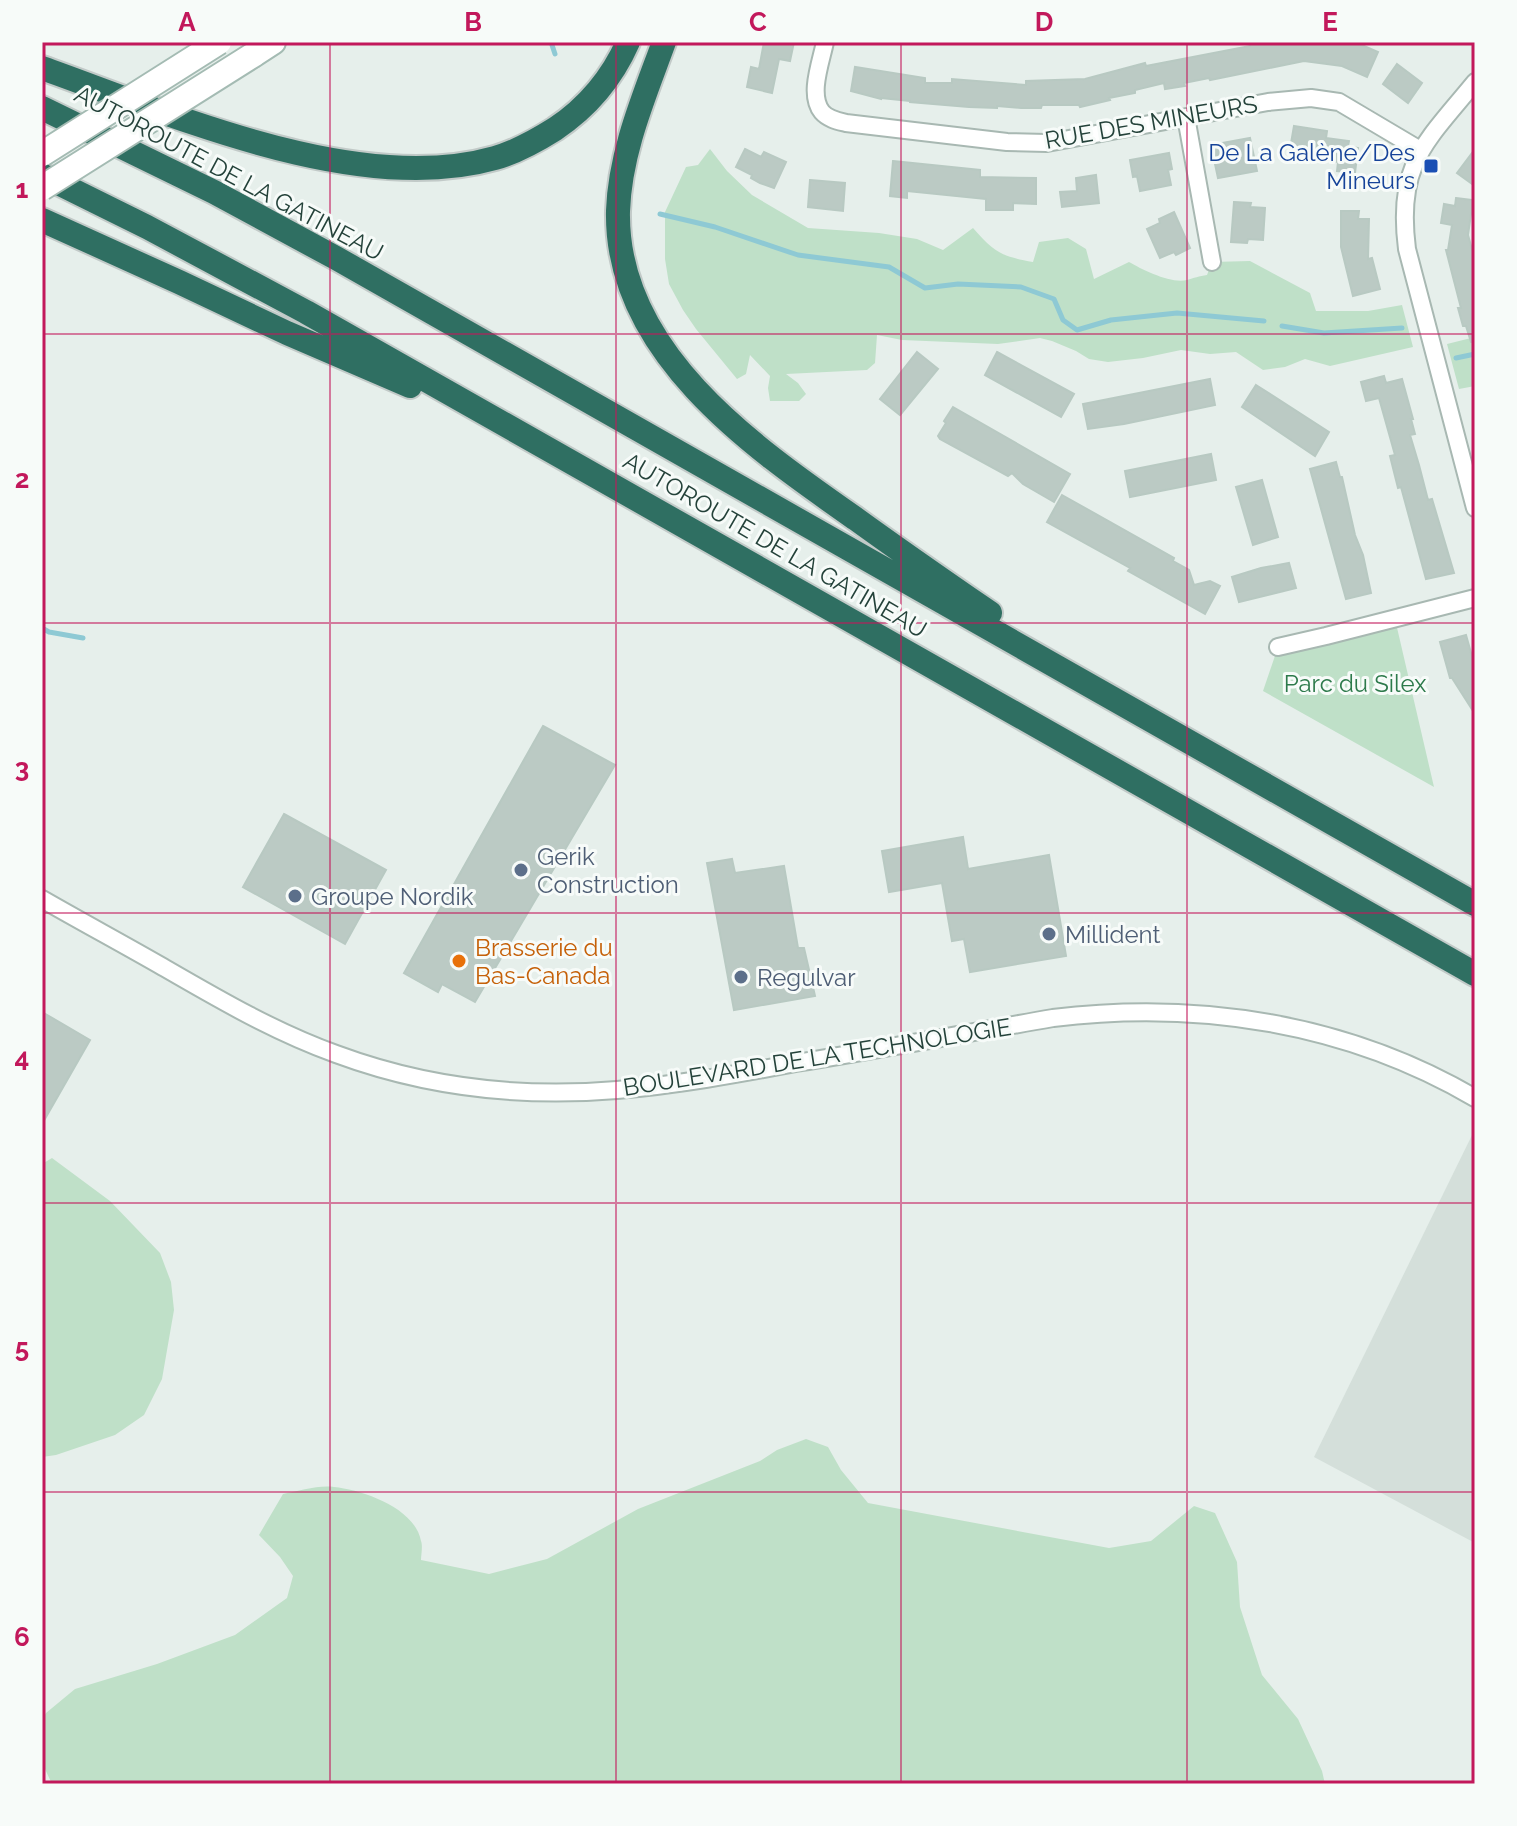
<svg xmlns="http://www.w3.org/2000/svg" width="1517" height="1826" viewBox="0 0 1517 1826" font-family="Raleway,sans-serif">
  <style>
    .built { fill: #d4dfda }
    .green { fill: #bfe0c8 }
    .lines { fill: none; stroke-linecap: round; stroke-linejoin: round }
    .stream { stroke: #8ec9d4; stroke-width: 5 }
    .building { fill: #bbcac4; stroke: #b8c9c2; stroke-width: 2 }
    .street-casing { stroke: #a8b8b2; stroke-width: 20 }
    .secondary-casing { stroke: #a4bbb3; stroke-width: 28 }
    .highway-casing { stroke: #c2cac8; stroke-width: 28 }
    .street { stroke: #fff; stroke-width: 16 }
    .secondary { stroke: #fff; stroke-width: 24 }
    .highway { stroke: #2f6f62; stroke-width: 24 }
    .secondary-bridge-casing { stroke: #a4bbb3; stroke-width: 28; stroke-linecap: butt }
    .secondary-bridge { stroke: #fff; stroke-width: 24 }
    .grid { fill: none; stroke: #c2185b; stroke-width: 2; stroke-opacity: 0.55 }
    .transit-dot { fill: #1a4fb4; stroke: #f7fbf9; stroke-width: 3 }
    .service-dot { fill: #5c6f8a; stroke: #f7fbf9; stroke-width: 3 }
    .food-dot { fill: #e8710a; stroke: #f7fbf9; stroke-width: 3 }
    .labels { text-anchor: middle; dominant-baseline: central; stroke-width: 6; stroke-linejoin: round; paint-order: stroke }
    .street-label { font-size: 24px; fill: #24423a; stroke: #f7fbf9 }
    .transit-label { font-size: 24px; fill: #164399; stroke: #f7fbf9; text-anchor: end }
    .park-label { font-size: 24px; fill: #2d7a4b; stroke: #f7fbf9 }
    .service-label { font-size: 24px; fill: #4e5e75; stroke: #f7fbf9; text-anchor: start }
    .food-label { font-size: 24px; fill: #c56008; stroke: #f7fbf9; text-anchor: start }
    .neatline { fill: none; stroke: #c2185b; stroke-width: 3 }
    .grid-label { font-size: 26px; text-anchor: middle; font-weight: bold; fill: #c2185b }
  </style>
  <rect width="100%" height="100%" fill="#e6efeb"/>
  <path class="built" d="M1475 1129V1543L1314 1457Z"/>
  <path class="green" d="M710 149 727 171 752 195 808 228 879 233 917 239 943 250 973 228C995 253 1001 256 1033 262L1039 242 1068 238 1086 249 1094 279 1129 262C1143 270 1171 284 1187 280 1194 278 1199 276 1207 275L1212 262 1250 261 1310 293 1316 311H1368L1402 305 1413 347 1330 366 1305 359 1285 367 1263 370 1236 352 1210 354 1181 350 1143 358 1108 362 1089 359 1076 351 1052 341 1040 338 998 344 902 340 877 335 875 363 867 370 786 374 798 383 806 394 799 401H770L768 388 770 376 750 355 746 374 737 379 696 329 683 310 669 284 665 259V212L686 167 698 165Z
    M1475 337V386L1459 389 1447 344Z
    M1395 619 1434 787 1263 691 1278 647Z
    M52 1158 110 1201 160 1253 171 1282 174 1310 162 1379 144 1415 115 1435 56 1455 42 1457V1164Z
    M806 1439 828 1447 841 1470 868 1503 1109 1548 1151 1541 1194 1506 1215 1513 1237 1562 1240 1607 1262 1675 1298 1719 1322 1771 1325 1784H52L45 1769 42 1767V1720L46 1713 75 1689 157 1664 235 1635 287 1598 293 1576 280 1557 259 1535 283 1494C299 1491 318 1485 334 1487 363 1490 415 1508 421 1541 423 1546 421 1555 421 1560L489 1574 547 1559 638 1509 760 1461 777 1450Z"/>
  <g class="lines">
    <path class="stream" d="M551 42 555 54
      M660 214 715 227 798 255 889 267 925 288 958 284 1021 287 1054 299 1063 320 1077 330 1111 320 1177 313 1264 321
      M1282 326 1324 333 1402 328
      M1456 358 1475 354
      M42 628 49 632 83 638"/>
  </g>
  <path class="building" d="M764 42H794L790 61 779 59 772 93 747 87 751 67 759 69Z
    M1250 42H1355L1378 52 1367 77 1342 66 1304 61 1210 80 1209 78 1184 83 1185 86 1165 89 1164 83 1135 90V93L1109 98 1110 100 1080 107 1079 105H1042L1041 108H1021L997 106V108L969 107 910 102V101L881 98V99L851 91 855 67 925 78V83H952V79L1026 85V81L1085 79 1145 63 1146 66 1250 46Z
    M1397 64 1422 83 1408 103 1383 84Z
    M1294 126 1327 131 1326 138 1349 141 1348 146 1358 148 1355 173 1337 171 1338 162 1289 155Z
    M1250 138 1257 171 1218 178 1211 145Z
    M745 149 761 157 764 152 786 162 774 188 760 183 751 178 752 175 736 167Z
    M1475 149V186L1457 173Z
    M1169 153 1172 169 1168 170 1171 185 1140 191 1137 176 1133 177 1130 160Z
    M893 161 980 170V177L1036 178V204L1013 203V210H986V199L907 191V198L890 196Z
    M1096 175 1099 203 1062 207 1060 192 1077 191 1076 178Z
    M810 180 845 183 843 211 808 207Z
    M1456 198 1473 200 1468 235 1475 260V342H1471L1466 326H1463L1458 308H1461L1446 250H1448L1452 225 1441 223 1444 204 1455 206Z
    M1234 202 1251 203 1250 207 1265 208 1263 240 1248 239 1247 243 1231 242Z
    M1341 211H1359L1358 219H1369L1368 259 1372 258 1380 289 1353 296 1341 247Z
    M1174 212 1190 248 1176 255 1174 252 1160 258 1147 229 1160 223 1159 219Z
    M917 352 938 369 900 415 880 399Z
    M997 352 1074 394 1061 417 985 375Z
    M1384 376 1386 383 1402 379 1413 419H1411L1415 434 1410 435 1419 465 1428 500 1432 499 1454 573 1426 579 1401 487 1398 488 1390 456 1395 455 1379 398 1366 401 1361 382Z
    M1210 379 1215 405 1124 424 1088 429 1083 404Z
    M1256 385 1329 432 1315 456 1242 407Z
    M953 407 1070 474 1054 502 1023 484 1012 473 1008 476 940 439 938 436 946 423 944 421Z
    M1211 454 1216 480 1130 497 1125 471Z
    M1336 462 1340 477H1342L1355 535 1363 555 1371 593 1346 599 1310 469Z
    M1262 480 1278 537 1253 545 1236 487Z
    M1062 495 1174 558 1173 561 1189 570 1194 585 1210 581 1220 586 1205 614 1128 571 1130 568 1047 522Z
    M1289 563 1296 588 1239 602 1232 577 1261 568Z
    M1466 635 1475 667V714L1452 678H1450L1440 642Z
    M543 726 615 765 475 1002 442 984 438 992 404 973Z
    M284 814 386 870 345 944 243 887Z
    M963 837 968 869 1049 855 1066 956 970 972 964 939 952 941 942 883 889 892 882 851Z
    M732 859 735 873 784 866 798 948H804L815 996 734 1010 707 863Z
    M42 1012 90 1040 42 1124Z"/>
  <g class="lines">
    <g class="street-casing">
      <path id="street" d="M825 42C821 62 808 95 822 112 828 119 838 121 846 123L1007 142 1047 143 1268 102 1311 98 1339 102 1420 150
        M1475 82C1425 143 1396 164 1407 249L1475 508
        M1186 117 1212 262
        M1278 647 1326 636 1475 598
        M42 899C82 922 123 944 163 967 220 1000 275 1032 336 1054 425 1087 522 1098 617 1090 677 1085 737 1074 796 1063 882 1049 967 1033 1053 1018 1198 1000 1347 1023 1475 1098"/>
    </g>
    <g class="secondary-casing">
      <path id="secondary" d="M253 55 273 42"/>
    </g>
    <g class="highway-casing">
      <path id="highway" d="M664 42C644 97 620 152 618 211 615 352 753 447 856 519 900 551 945 582 990 613
        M42 68C171 114 358 197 495 158 516 152 536 141 555 129 588 107 612 78 628 42
        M42 108 214 192 336 258 1475 904
        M42 175 147 227 306 312 1475 974
        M42 220 179 282 287 333 410 386"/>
    </g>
    <use href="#street" class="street"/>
    <use href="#secondary" class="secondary"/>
    <use href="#highway" class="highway"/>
    <g class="secondary-bridge-casing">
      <path id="secondary-bridge" d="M42 154 219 42
        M42 188 253 55"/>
    </g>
    <use href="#secondary-bridge" class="secondary-bridge"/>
  </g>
  <path class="grid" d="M330 42V1784M616 42V1784M901 42V1784M1187 42V1784M42 334H1475M42 623H1475M42 913H1475M42 1203H1475M42 1492H1475"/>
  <rect class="transit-dot" x="1423" y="158" width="16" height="16" rx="4"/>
  <g class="service-dot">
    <circle cx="521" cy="870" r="8"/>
    <circle cx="295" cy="896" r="8"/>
    <circle cx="1049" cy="934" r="8"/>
    <circle cx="741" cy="977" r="8"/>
  </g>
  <circle class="food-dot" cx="459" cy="961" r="8"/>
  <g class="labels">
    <g class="street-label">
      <text transform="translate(1151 122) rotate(-10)">RUE DES MINEURS</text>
      <text transform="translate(229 173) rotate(28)">AUTOROUTE DE LA GATINEAU</text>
      <text transform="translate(775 545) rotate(30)">AUTOROUTE DE LA GATINEAU</text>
      <text transform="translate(817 1057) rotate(-9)">BOULEVARD DE LA TECHNOLOGIE</text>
    </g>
    <g class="transit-label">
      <text x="1415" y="152">De La Galène/Des<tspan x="1415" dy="28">Mineurs</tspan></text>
    </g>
    <g class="park-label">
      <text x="1355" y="683">Parc du Silex</text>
    </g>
    <g class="service-label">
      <text x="537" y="856">Gerik<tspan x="537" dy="28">Construction</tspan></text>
      <text x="311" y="896">Groupe Nordik</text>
      <text x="1065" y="934">Millident</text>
      <text x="757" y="977">Regulvar</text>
    </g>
    <g class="food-label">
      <text x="475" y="947">Brasserie du<tspan x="475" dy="28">Bas-Canada</tspan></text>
    </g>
  </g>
  <rect width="1517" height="1826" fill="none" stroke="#f7fbf9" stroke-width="88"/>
  <rect x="44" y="44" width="1429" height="1738" class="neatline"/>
  <g class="grid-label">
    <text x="187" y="31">A</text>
    <text x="473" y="31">B</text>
    <text x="758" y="31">C</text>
    <text x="1044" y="31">D</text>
    <text x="1330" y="31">E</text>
    <text x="22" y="198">1</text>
    <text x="22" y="488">2</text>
    <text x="22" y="777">3</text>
    <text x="22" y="1067">4</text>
    <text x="22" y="1357">5</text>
    <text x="22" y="1646">6</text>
  </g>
</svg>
